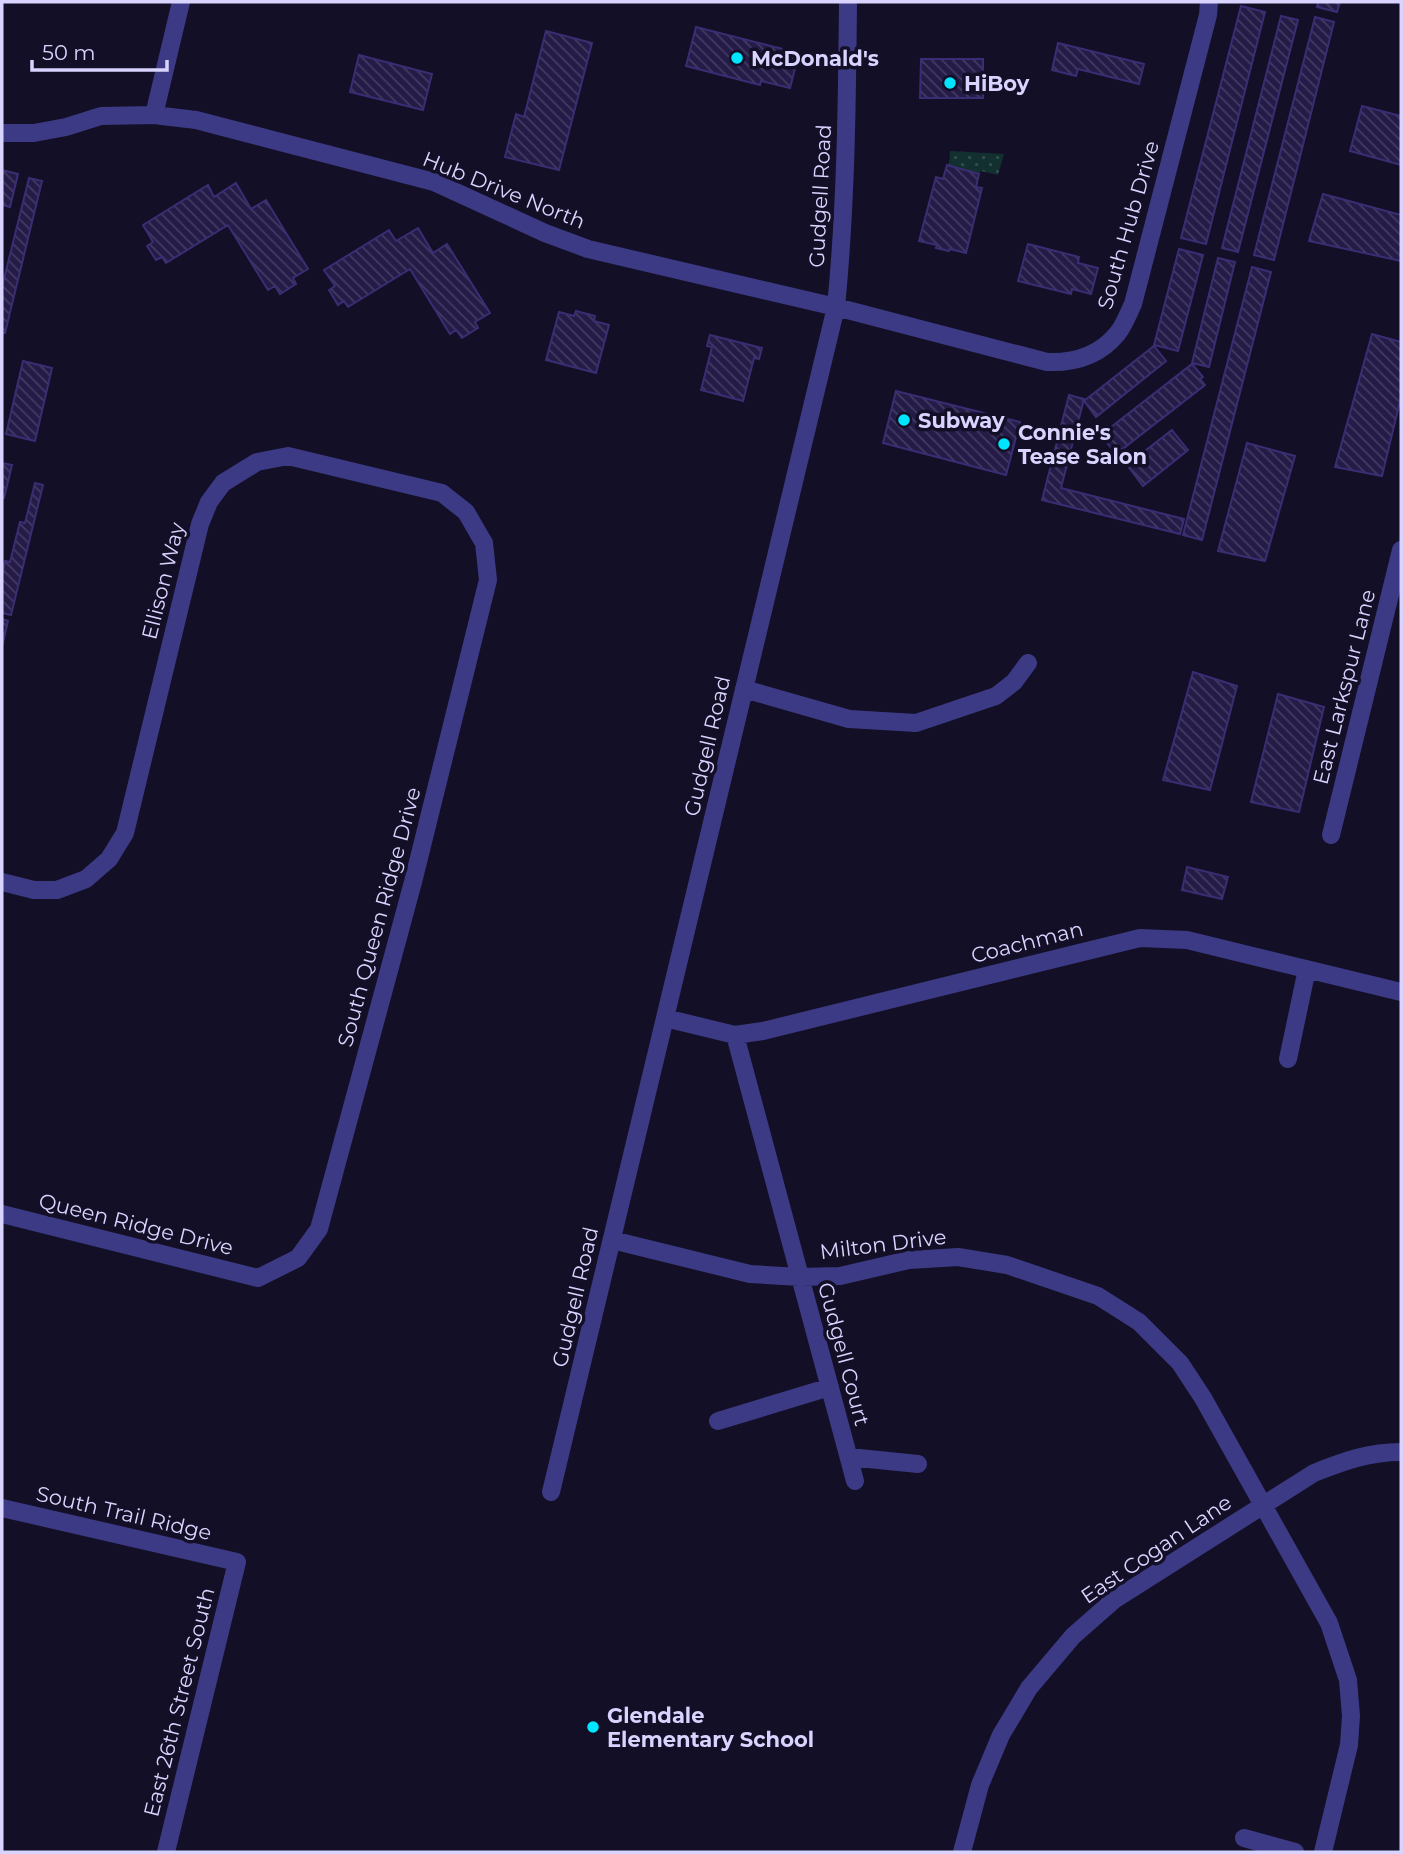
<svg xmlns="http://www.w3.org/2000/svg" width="1403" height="1854" viewBox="0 0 1403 1854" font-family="Montserrat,sans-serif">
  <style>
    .park { fill: url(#park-dots) }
    .building { fill: url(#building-back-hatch); stroke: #3b2d73; stroke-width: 2 }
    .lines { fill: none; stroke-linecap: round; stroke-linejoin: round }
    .minor { stroke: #3d3a85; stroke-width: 18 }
    .poi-dot { fill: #00e5ff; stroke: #130f26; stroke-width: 2.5 }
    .labels { text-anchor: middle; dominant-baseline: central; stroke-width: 7; stroke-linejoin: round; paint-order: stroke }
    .poi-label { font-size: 21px; font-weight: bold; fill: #d9d4ff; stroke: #130f26; text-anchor: start }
    .street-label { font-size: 21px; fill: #d9d4ff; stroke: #130f26 }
  </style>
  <defs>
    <pattern id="park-dots" width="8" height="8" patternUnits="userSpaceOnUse" patternTransform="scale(1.75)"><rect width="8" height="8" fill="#12302f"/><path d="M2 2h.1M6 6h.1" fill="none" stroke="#344d4e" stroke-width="1.8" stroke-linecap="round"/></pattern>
    <pattern id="building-back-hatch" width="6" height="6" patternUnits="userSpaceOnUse" patternTransform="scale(1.75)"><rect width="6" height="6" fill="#241b47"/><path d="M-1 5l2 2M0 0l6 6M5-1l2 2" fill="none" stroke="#433b63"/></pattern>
  </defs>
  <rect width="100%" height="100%" fill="#130f26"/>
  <path class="park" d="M950 151 1004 154 998 175 981 171 979 174 949 166Z"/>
  <path class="building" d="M1318 2H1340L1337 12 1317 7Z
    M1241 6 1265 12 1206 244 1181 238Z
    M1281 16 1298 20 1238 252 1222 248Z
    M1315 17 1334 22 1274 260 1254 255Z
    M696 27 799 53 790 88 761 81 760 85 686 66Z
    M546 31 592 43 559 170 505 157 516 114 524 117Z
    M1058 43 1144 64 1139 84 1078 69 1076 76 1052 70Z
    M359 55 432 74 423 110 350 92Z
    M921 59H983V98H920Z
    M1362 106 1401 116V165L1350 151Z
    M947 165 979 174 976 187 982 188 966 253 950 249 949 251 936 248 937 245 919 241 936 177 943 179Z
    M2 170 18 174 10 207 2 205Z
    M29 178 42 181 5 333H2V287Z
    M236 183 251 209 266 200 308 269 293 278 296 284 280 294 275 286 268 290 228 225 166 263 162 257 156 260 147 246 153 242 143 225 208 185 214 197Z
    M1323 194 1401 215V261L1309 241Z
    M418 228 433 253 447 244 490 313 475 322 478 328 462 338 456 330 450 334 410 269 348 307 344 301 338 305 329 290 335 286 324 270 389 230 396 241Z
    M1028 244 1079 257 1078 263 1098 268 1091 294 1072 289 1071 294 1018 281Z
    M1179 249 1203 255 1178 351 1154 345Z
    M1218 258 1235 262 1209 367 1192 363Z
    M1252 267 1271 272 1202 540 1183 535Z
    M576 311 595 316 594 321 609 325 596 373 546 360 559 312 574 316Z
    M1372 334 1401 342V397L1382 476 1335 467Z
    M710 335 762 348 759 359 754 358 743 401 701 390 712 347 707 346Z
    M1154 346 1166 361 1096 417 1084 401Z
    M23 361 52 368 35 441 6 434Z
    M1192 364 1203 377 1200 379 1205 385 1116 454 1101 435Z
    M896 391 1020 422 1006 475 883 443Z
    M1069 395 1084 399 1061 488 1184 519 1180 534 1042 500Z
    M1172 430 1188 450 1143 486 1127 465Z
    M1247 443 1295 456 1265 561 1218 551Z
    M2 463 12 465 4 498H2Z
    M35 483 43 485 11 615 2 613V576L5 561 10 562 20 522 25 523Z
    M2 619 8 621 2 647Z
    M1193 672 1237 686 1210 790 1163 780Z
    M1278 694 1324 707 1299 812 1251 802Z
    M1187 867 1228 877 1222 899 1182 890Z"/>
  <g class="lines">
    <path class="minor" d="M154 115 181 2
      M2 133H34L66 127 101 116 154 115 196 120 434 182 545 233 588 249 836 307 1047 362C1074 363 1099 356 1117 334 1124 326 1128 314 1133 304L1208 15 1209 2
      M744 689 849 719 916 723 996 696 1014 682 1028 663
      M1331 835 1401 550
      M2 882 34 890H57L86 879 109 859 125 833 200 524 209 502 223 483 257 462 288 456 442 493 466 512 481 538 484 543 488 580 413 882 319 1229 298 1258 258 1278 2 1214
      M665 1018 735 1035 763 1031 1140 938 1187 940 1401 992
      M735 1035 855 1481
      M1288 1059 1307 969
      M612 1240 750 1274 800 1277 840 1276 909 1260 958 1257 1007 1265 1098 1296 1139 1322 1180 1363 1203 1398 1329 1623 1348 1680 1351 1716 1349 1745 1323 1852
      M718 1421 830 1387
      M849 1457 918 1464
      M551 1492 836 307C846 205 847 104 848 2
      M2 1508 237 1562 166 1852
      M1244 1838 1295 1852
      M962 1852 980 1785 1001 1735 1029 1688 1073 1636 1114 1600 1314 1473C1344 1461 1369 1452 1401 1452"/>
  </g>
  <g class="poi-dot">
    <circle cx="737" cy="58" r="7"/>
    <circle cx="950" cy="83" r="7"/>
    <circle cx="904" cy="420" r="7"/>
    <circle cx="1004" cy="444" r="7"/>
    <circle cx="593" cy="1727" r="7"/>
  </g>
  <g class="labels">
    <g class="poi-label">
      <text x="751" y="58">McDonald's</text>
      <text x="964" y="83">HiBoy</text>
      <text x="918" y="420">Subway</text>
      <text x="1018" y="432">Connie's<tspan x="1018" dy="24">Tease Salon</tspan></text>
      <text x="607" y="1715">Glendale<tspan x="607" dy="24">Elementary School</tspan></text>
    </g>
    <g class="street-label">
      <text transform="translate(504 190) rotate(22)">Hub Drive North</text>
      <text transform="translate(820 196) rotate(-87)">Gudgell Road</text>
      <text transform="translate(1128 225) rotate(-74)">South Hub Drive</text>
      <text transform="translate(163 581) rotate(-76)">Ellison Way</text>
      <text transform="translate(1344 687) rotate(-76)">East Larkspur Lane</text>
      <text transform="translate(707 746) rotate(-77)">Gudgell Road</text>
      <text transform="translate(379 917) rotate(-75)">South Queen Ridge Drive</text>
      <text transform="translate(1027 942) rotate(-14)">Coachman</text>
      <text transform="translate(136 1224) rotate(14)">Queen Ridge Drive</text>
      <text transform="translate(883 1244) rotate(-7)">Milton Drive</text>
      <text transform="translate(575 1297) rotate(-77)">Gudgell Road</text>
      <text transform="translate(844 1354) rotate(75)">Gudgell Court</text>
      <text transform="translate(124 1513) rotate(13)">South Trail Ridge</text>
      <text transform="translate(1156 1549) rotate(-34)">East Cogan Lane</text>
      <text transform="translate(179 1702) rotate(-76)">East 26th Street South</text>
    </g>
  </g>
  <rect width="1403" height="1854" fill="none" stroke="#d9d4ff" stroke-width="7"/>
  <path d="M32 60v10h135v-10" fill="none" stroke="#d9d4ff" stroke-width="3.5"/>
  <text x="42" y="60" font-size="21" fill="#d9d4ff" stroke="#130f26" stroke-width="5" paint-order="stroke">50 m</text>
</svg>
